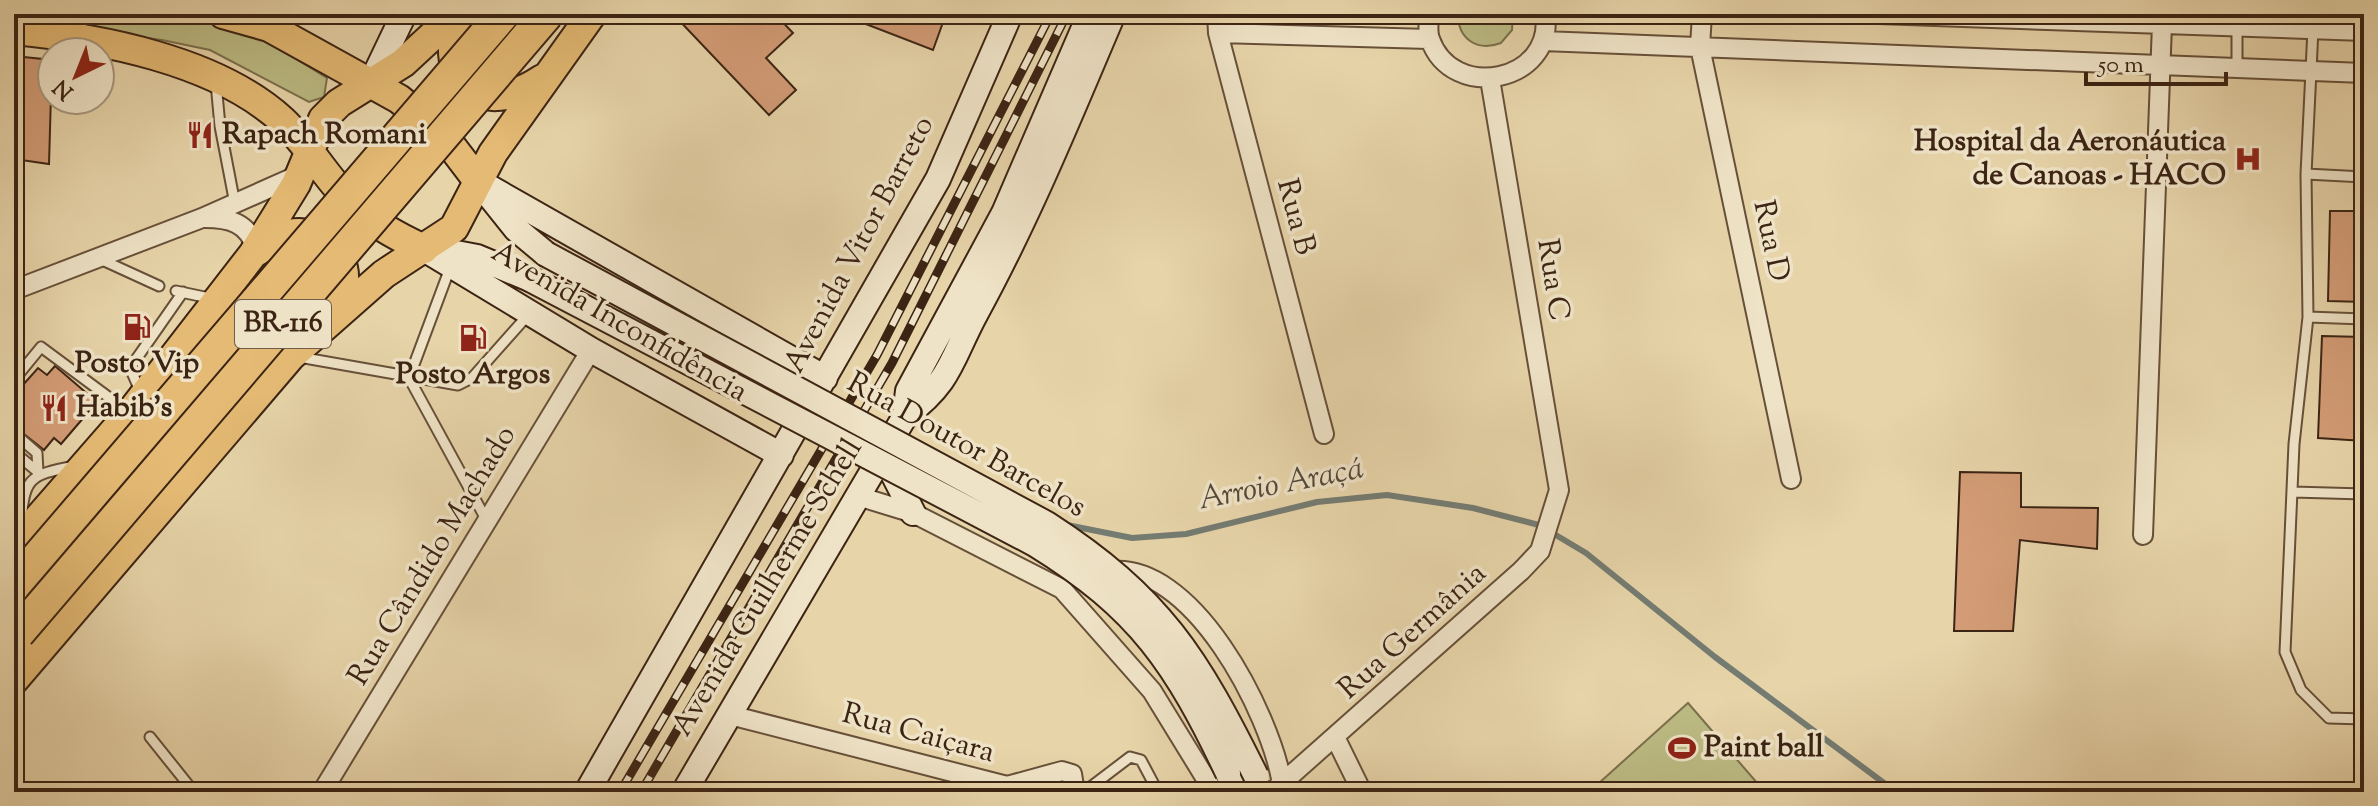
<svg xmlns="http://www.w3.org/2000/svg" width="2378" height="806" viewBox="0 0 2378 806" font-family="'Sorts Mill Goudy',serif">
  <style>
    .green { fill: #bcbb84; stroke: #7c704c; stroke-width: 2 }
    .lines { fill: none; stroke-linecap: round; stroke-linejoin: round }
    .stream { stroke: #747c72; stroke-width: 6 }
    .building { fill: #d39c76; stroke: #3c2414; stroke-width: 2 }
    .service-casing { stroke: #675039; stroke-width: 13 }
    .minor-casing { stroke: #675039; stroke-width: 22 }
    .secondary-casing { stroke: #3c2414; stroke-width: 28 }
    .primary-casing { stroke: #3c2414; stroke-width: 32 }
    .service { stroke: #efe3c7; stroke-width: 9 }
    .minor { stroke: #efe3c7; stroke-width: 18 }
    .secondary { stroke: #efe3c7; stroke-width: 24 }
    .primary { stroke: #e4ba74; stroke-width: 28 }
    .rail-casing { stroke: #3c2414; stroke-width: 9 }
    .rail { stroke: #efe3c7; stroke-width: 6; stroke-dasharray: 18; stroke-linecap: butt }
    .secondary-bridge-casing { stroke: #3c2414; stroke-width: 28; stroke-linecap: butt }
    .motorway-bridge-casing { stroke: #3c2414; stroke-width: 36; stroke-linecap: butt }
    .secondary-bridge { stroke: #efe3c7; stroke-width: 24 }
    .motorway-bridge { stroke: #e4ba74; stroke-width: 32 }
    .labels { text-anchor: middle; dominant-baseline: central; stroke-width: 7; stroke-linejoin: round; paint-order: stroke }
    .shield { fill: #efe3c7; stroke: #725d4a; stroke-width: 2 }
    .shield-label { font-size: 28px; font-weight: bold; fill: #3c2414 }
    .poi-label { font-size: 30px; font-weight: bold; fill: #3c2414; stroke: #efe3c7; text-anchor: start }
    .street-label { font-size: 30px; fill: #3c2414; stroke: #efe3c7 }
    .water-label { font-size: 32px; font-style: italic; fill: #53493b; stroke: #efe3c7 }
  </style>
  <rect width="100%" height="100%" fill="#e7d4a9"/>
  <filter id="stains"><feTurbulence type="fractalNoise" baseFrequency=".0025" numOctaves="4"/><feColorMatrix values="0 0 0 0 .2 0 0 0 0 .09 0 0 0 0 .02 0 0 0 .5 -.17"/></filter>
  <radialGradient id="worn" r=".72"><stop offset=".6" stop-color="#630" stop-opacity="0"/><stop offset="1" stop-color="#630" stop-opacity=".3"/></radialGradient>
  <path class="green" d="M14 14H196C244 27 285 51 327 78L324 97 309 102 210 50 162 40 14 20Z
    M1458 14H1513L1512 30 1501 43C1477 52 1458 39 1458 14Z
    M1688 703 1765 792H1589Z"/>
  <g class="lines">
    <path class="stream" d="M1067 525 1132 538 1186 534 1317 502 1387 495 1473 508 1539 525 1586 553 1715 657 1896 792"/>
  </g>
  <path class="building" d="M673 14H775L793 33 766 58 796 90 769 115Z
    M840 14H946L933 50Z
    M14 56 52 60 49 164 14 159Z
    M2330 211H2364V302L2328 301Z
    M2322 336 2364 337V441L2318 438Z
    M55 366 97 402 61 444 54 438 44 450 14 426V395L38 368 47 375Z
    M1960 472 2021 473V507L2098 508 2097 549 2020 540 2013 631H1954Z"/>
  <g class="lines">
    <g class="service-casing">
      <path id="service" d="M2313 29 2306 174 2308 317 2294 444 2285 652 2301 690 2329 718 2364 719
        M2237 68V27
        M216 83 220 126 235 204
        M2306 174 2364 177
        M100 259 159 286
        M450 268 409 378 487 521
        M176 291 214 299
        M2308 317 2364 319
        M299 357 458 385 472 378 528 315
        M14 380 41 347 126 410
        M141 393 130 368 183 292
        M14 433 37 453 38 472
        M14 452 38 472
        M2293 492 2364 494
        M20 529C25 479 25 475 76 466
        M150 737 194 792
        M1084 792 1130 757 1141 760 1158 792"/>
    </g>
    <g class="minor-casing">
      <path id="minor" d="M1217 14 1218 33 1324 434
        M1429 14C1429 21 1427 32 1430 39 1452 103 1555 82 1545 14
        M1702 14 1700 47 1791 479
        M1878 14 2364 31
        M1218 33 1429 39
        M1543 41 2364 73
        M205 218C230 218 248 223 256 248
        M14 290 202 218 301 174
        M861 497 913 513 1062 589 1152 691 1214 792
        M2143 535 2162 24
        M1106 572C1191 556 1271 715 1282 784
        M730 715 1007 786 1062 771 1072 774 1075 792
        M1336 739 1362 792
        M322 792 591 350
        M1272 792 1521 571 1540 551 1559 490 1490 79"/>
    </g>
    <g class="secondary-casing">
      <path id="secondary" d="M73 35 75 14
        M371 83 404 14
        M478 181 825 378
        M484 189 516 229 546 254
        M424 249 591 350 781 455
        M435 249 477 257 530 279
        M905 416C952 381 951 359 976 313 1029 216 1070 115 1113 14
        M885 458 913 513
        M1228 773 1236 792
        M587 792 938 179 1010 14
        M684 792 905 416 908 391 1004 213 1090 14"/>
    </g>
    <g class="primary-casing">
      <path id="primary" d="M223 14 269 27 399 99 443 135 478 181
        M459 14C436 83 481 120 542 79
        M14 30C99 38 216 60 282 120 307 143 324 175 348 199 370 222 396 236 424 249
        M256 252C267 245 277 237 290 234 317 228 346 251 344 280 343 293 336 304 330 315
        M14 546 130 413 253 254 296 184 323 119 339 103 403 63 456 14
        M14 680 291 356 384 274 454 228 493 153 592 14"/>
    </g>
    <use href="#service" class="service"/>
    <use href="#minor" class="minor"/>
    <use href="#secondary" class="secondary"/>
    <use href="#primary" class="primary"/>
    <g class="rail-casing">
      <path id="rail" d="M620 792 877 355 1051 14
        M641 792 892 363 1067 14"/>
    </g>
    <use href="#rail" class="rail"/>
    <g class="secondary-bridge-casing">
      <path id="secondary-bridge" d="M546 254 1047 524C1160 597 1197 657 1256 776
        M530 279 1035 544C1140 609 1176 664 1228 773"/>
    </g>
    <g class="motorway-bridge-casing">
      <path id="motorway-bridge" d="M14 585 503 14
        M18 633 547 14"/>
    </g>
    <use href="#secondary-bridge" class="secondary-bridge"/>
    <use href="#motorway-bridge" class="motorway-bridge"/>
  </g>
  <defs>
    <g id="restaurant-bare" transform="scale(2.16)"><path d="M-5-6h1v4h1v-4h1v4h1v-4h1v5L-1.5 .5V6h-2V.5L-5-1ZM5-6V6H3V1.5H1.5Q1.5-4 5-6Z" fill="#8f2418" stroke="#efe3c7" stroke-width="2.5" paint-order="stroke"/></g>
    <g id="hospital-bare" transform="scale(2.16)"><path d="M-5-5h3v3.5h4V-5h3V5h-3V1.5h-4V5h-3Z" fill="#8f2418" stroke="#efe3c7" stroke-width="2.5" paint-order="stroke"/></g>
    <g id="fuel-bare" transform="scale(2.16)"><path d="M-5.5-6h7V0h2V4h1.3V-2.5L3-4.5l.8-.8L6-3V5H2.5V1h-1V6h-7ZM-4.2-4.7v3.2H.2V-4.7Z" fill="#8f2418" stroke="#efe3c7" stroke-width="2.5" paint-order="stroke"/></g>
    <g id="stadium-bare" transform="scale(2.16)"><path d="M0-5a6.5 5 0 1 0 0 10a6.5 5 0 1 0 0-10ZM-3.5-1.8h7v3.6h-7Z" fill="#8f2418" stroke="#efe3c7" stroke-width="2.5" paint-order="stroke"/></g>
  </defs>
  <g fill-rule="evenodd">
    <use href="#restaurant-bare" x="200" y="135"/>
    <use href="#hospital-bare" x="2248" y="159"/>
    <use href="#fuel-bare" x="137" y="327"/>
    <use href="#fuel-bare" x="473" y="338"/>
    <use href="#restaurant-bare" x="54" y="408"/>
    <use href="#stadium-bare" x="1682" y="748"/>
  </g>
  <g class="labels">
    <rect class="shield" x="235" y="300" width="96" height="48" rx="6"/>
    <g class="shield-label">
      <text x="283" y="324">BR-116</text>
    </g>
    <g class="poi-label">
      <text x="222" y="135">Rapach Romani</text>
      <text x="2226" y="142" text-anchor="end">Hospital da Aeronáutica<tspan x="2226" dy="34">de Canoas - HACO</tspan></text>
      <text x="137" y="364" text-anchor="middle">Posto Vip</text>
      <text x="473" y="375" text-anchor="middle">Posto Argos</text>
      <text x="76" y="408">Habib's</text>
      <text x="1704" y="748">Paint ball</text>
    </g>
    <g class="street-label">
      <text transform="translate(1295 217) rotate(75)">Rua B</text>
      <text transform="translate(1770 241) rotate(78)">Rua D</text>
      <text transform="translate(860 245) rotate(-62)">Avenida Vitor Barreto</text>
      <text transform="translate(1552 280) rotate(81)">Rua C</text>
      <text transform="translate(619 323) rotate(30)">Avenida Inconfidência</text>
      <text transform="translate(966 446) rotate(29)">Rua Doutor Barcelos</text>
      <text transform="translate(433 556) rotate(-59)">Rua Cândido Machado</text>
      <text transform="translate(768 588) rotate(-59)">Avenida Guilherme Schell</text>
      <text transform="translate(1413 632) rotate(-42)">Rua Germânia</text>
      <text transform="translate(918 734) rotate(15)">Rua Caiçara</text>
    </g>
    <g class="water-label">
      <text transform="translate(1281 485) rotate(-11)">Arroio Araçá</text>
    </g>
  </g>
  <rect width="2378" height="806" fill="none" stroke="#e7d4a9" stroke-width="48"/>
  <rect x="16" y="16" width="2346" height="774" fill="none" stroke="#3c2414" stroke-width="4"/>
  <rect x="24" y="24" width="2330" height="758" fill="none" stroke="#3c2414" stroke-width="2"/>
  <g transform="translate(76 76) rotate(223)"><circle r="38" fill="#efe3c7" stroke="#a7977f" stroke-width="2"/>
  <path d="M0-6L14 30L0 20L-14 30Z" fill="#8f2418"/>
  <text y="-12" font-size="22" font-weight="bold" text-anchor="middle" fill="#3c2414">N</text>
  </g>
  <path d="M2086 72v12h140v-12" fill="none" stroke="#3c2414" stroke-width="4"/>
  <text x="2098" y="72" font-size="24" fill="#3c2414" stroke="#efe3c7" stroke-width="6" paint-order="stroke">50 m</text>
  <rect width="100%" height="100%" filter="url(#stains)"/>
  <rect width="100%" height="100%" fill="url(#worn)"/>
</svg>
